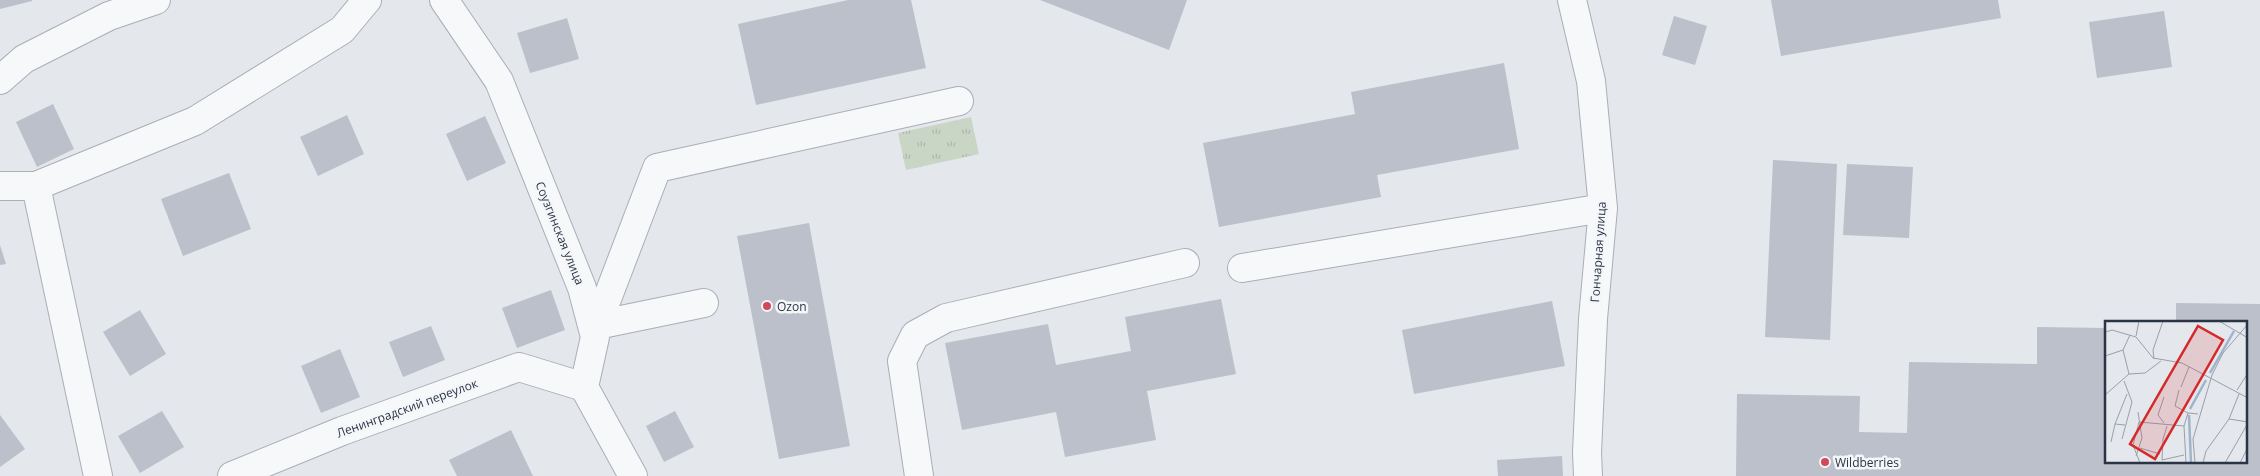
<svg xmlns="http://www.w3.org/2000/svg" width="2260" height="476" viewBox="0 0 2260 476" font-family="'Open Sans',sans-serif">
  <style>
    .park { fill: url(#park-tufts) }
    .building { fill: #bbc0ca }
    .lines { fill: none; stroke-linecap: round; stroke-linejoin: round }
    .minor-casing { stroke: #a9aeb7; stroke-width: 30 }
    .minor { stroke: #f7f8fa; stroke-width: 28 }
    .poi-dot { fill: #d1495b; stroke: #f4f6f9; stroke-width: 2 }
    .labels { text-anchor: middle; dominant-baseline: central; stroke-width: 5; stroke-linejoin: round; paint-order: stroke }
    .street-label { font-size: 12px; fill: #2b3445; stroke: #f4f6f9 }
    .poi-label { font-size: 12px; fill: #2b3445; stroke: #f4f6f9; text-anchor: start }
    .inset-river { fill: none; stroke: #9fb4cc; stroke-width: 2.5 }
    .inset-road { fill: none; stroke: #9a9fa9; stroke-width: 1 }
    .view { fill: #d62828; fill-opacity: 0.15; stroke: #d62828; stroke-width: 2.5 }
    .inset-edge { fill: none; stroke: #2b3445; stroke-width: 2.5 }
  </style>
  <defs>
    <pattern id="park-tufts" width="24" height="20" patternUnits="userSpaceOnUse" patternTransform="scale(1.25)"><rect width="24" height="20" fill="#c9d6c5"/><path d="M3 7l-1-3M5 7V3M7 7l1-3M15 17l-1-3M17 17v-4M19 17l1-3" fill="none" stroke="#adb8ab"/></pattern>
  </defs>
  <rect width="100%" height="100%" fill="#e4e7ec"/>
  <path class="park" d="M971 117 979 154 906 170 898 133Z"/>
  <path class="building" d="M0 0H32V1L0 9Z
    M848 0H911L926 68 756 105 738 24Z
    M1040 0H1187L1169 50Z
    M1771 0H1998L2001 18 1781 56Z
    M2164 11 2172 67 2097 78 2089 22Z
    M1674 16 1707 26 1695 65 1662 55Z
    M567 18 579 59 530 73 517 33Z
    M1504 63 1519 149 1377 175 1381 197 1219 227 1203 143 1355 114 1351 92Z
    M53 104 74 149 37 167 16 122Z
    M347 115 364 154 318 176 300 137Z
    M485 116 506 163 467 181 446 134Z
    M1773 160 1837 164 1830 340 1765 337Z
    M1847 164 1913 167 1909 238 1843 235Z
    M229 173 251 229 183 256 161 199Z
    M809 223 850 446 779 459 737 236Z
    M0 245 6 264 0 265Z
    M551 290 565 330 517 348 502 308Z
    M1221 299 1236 374 1147 391 1156 440 1065 457 1056 412 962 430 945 343 1048 324 1056 365 1131 351 1125 317Z
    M1552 301 1565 366 1414 394 1402 330Z
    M2176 303 2260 304V476H1736L1737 394 1860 396 1859 432 1907 433 1909 362 2037 364V327L2106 328V462H2246V322H2176Z
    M140 310 166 354 130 376 103 332Z
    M431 326 445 360 403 377 389 342Z
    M340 349 360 397 321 413 301 366Z
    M162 411 184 447 140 473 118 436Z
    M675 411 694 447 664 462 646 426Z
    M0 415 25 449 0 467Z
    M511 430 533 476H457L449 460Z
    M1562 456 1563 476H1498L1497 460Z"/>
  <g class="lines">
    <g class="minor-casing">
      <path id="minor" d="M444 0 499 81 582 288 595 337 584 387 633 476
        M1572 0 1591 81 1603 208 1593 319 1587 453 1588 476
        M0 80 24 59 109 16 156 0
        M0 186H36L195 121 342 30 367 0
        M36 186 98 476
        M1242 268 1603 208
        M590 317 607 299 657 168 959 101
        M592 326 704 303
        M232 476 342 431 519 367 584 387
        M919 476 902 361 915 335 946 318 1185 263"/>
    </g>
    <use href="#minor" class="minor"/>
  </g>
  <g class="poi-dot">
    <circle cx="767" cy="306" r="5"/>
    <circle cx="1825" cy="462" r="5"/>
  </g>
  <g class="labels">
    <g class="street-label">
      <text transform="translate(560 233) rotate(68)">Соузгинская улица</text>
      <text transform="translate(1598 252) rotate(-86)">Гончарная улица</text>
      <text transform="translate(407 408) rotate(-20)">Ленинградский переулок</text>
    </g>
    <g class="poi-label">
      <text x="777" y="306">Ozon</text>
      <text x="1835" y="462">Wildberries</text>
    </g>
  </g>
  <g transform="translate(2105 321)">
    <rect width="142" height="142" fill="#e4e7ec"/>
    <path class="inset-river" d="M105 52 129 10M85 88 101 59M84 94 86 142"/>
    <path class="inset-road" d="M114 0 143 17M0 11 7 9 31 16 48 37 77 42 143 77M31 15 34 0M0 35 18 29M49 38 48 29 58 0M24 53 18 29 25 14M76 66 84 46M74 69 70 85 83 92M132 69 143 52M0 74 24 53 40 52 56 40M59 76 53 94 59 102M124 98 143 101M20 104 10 103 22 73M62 105 58 118 57 139 79 134M17 118 27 81 19 60M6 121 10 103M35 127 55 133M31 135 37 117 33 91M35 142 28 124 34 101 79 105M81 142 79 105 83 92 93 93M90 142 88 118 107 54 118 32 143 3M98 142 101 130 124 98 134 73M120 142 143 102M135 142 143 126"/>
    <path class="view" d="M93 5 118 19 50 138 25 123Z"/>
    <rect width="142" height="142" class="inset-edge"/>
  </g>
</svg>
